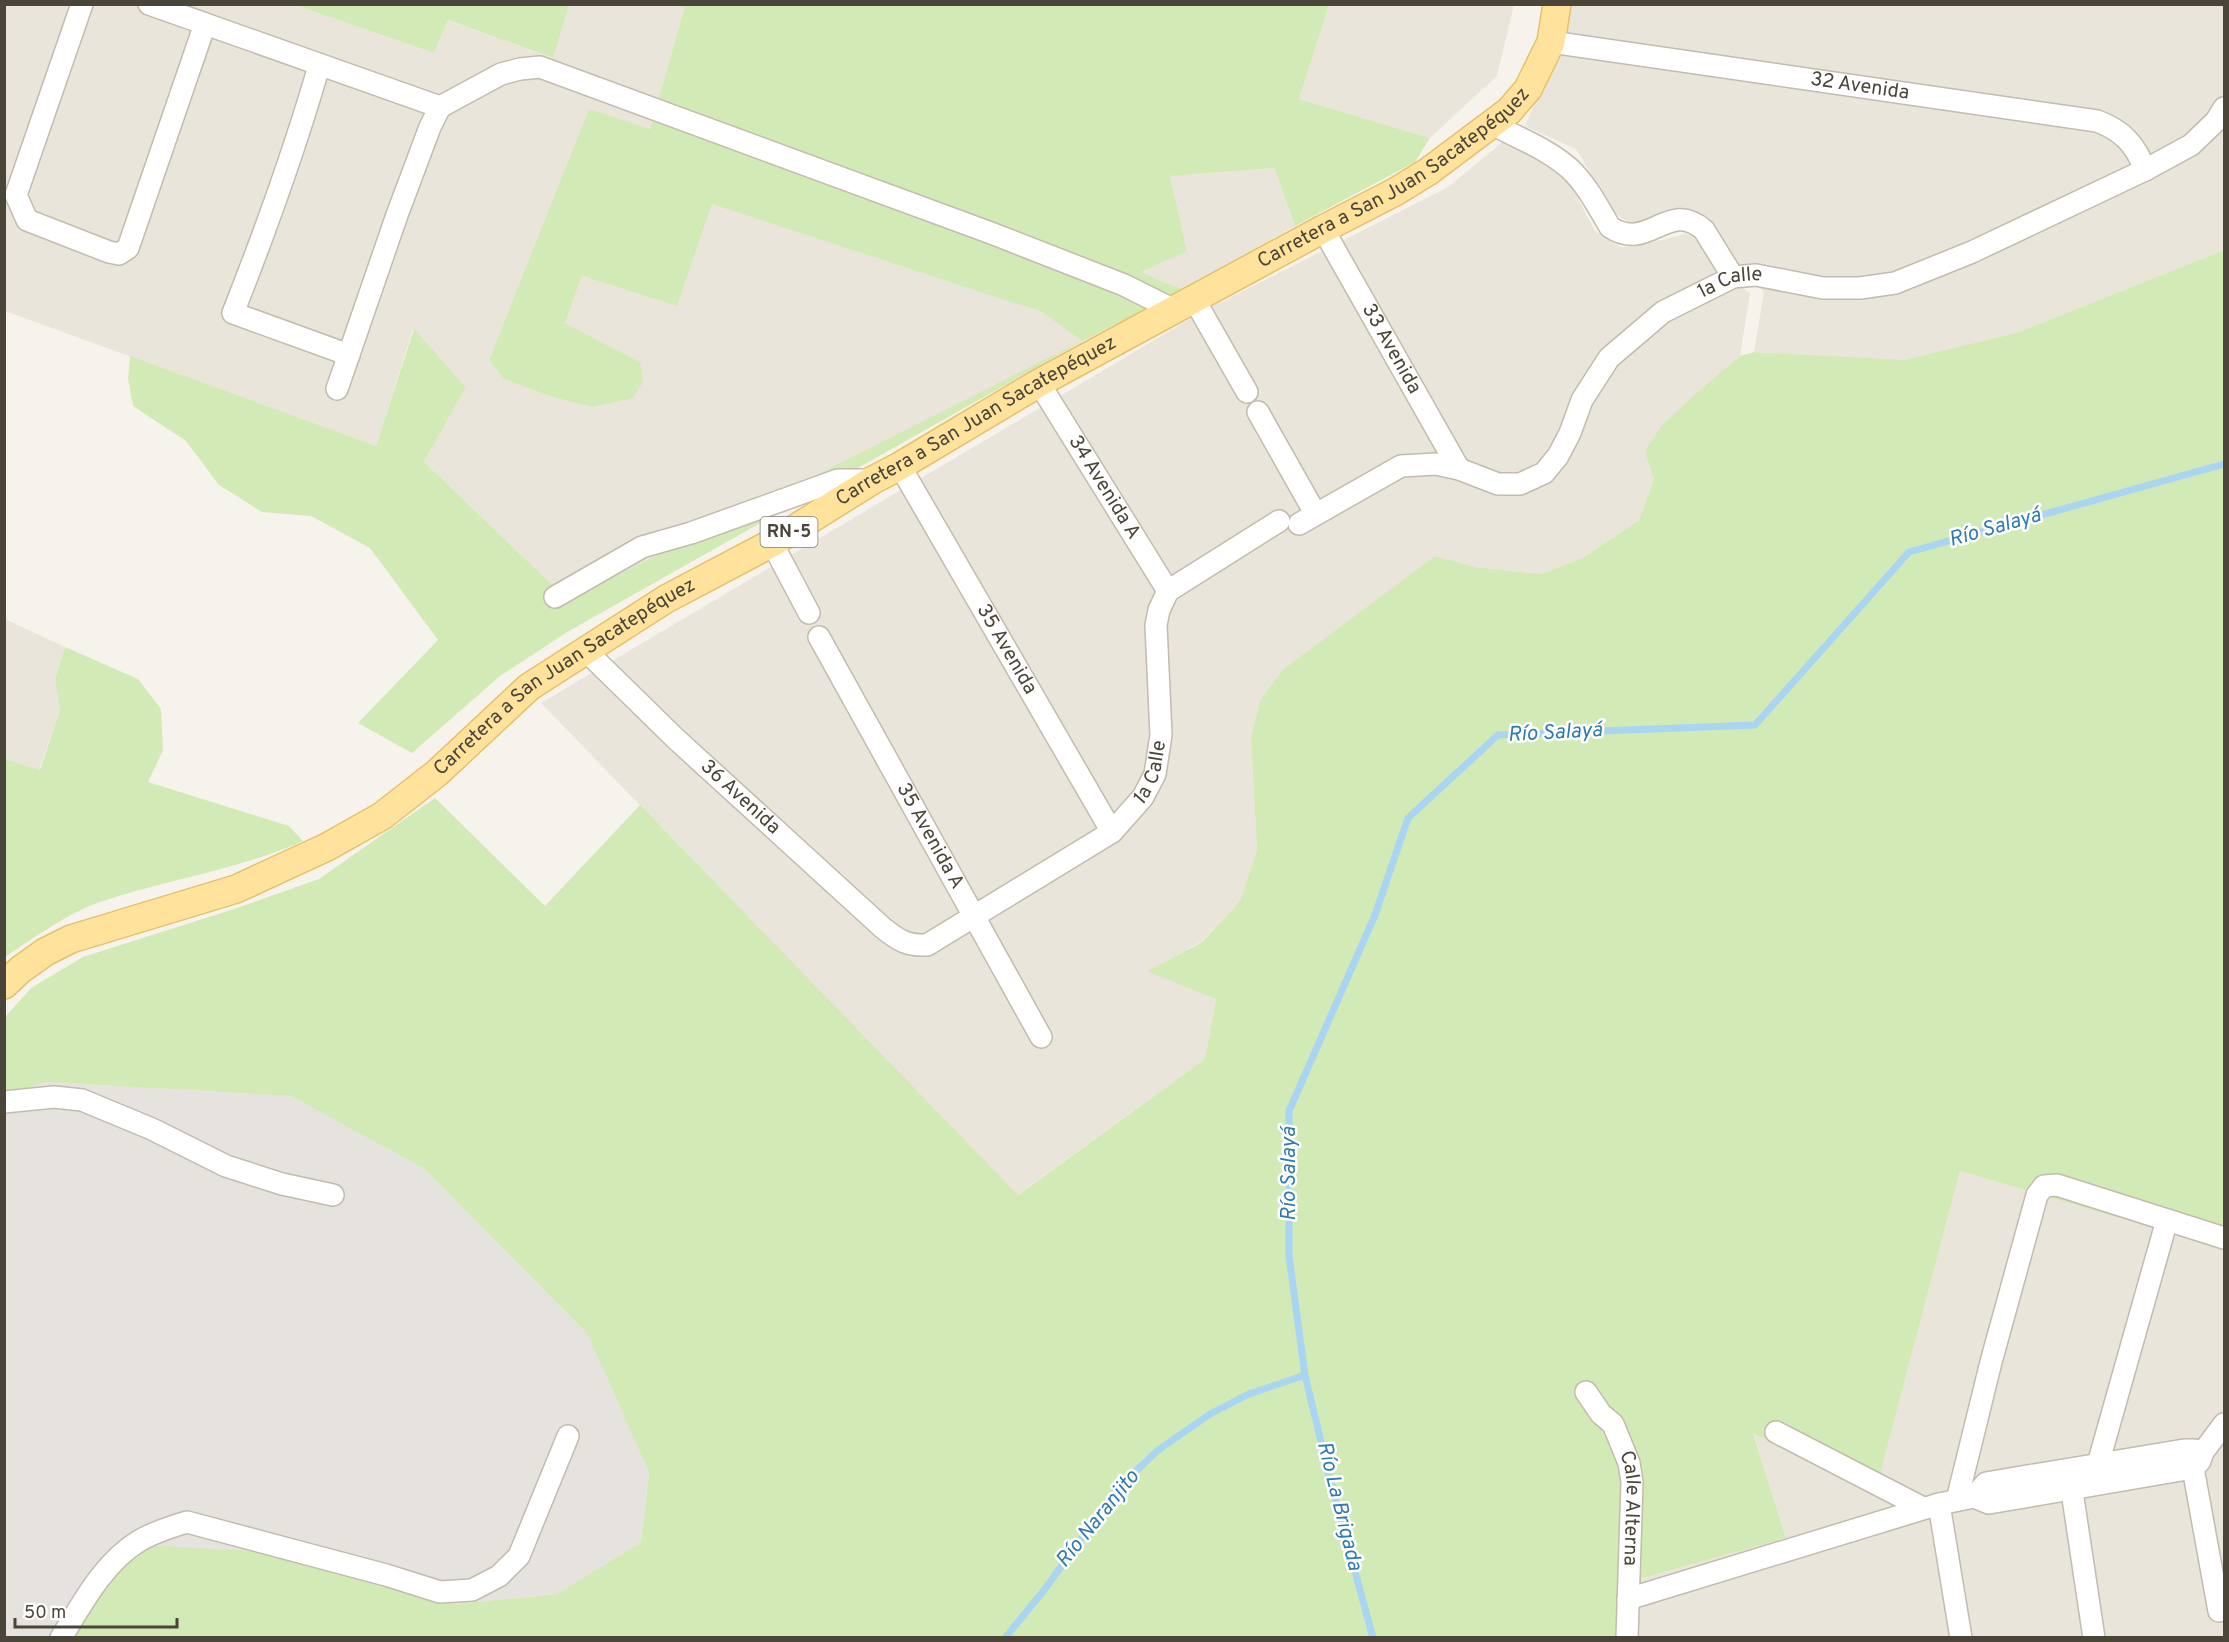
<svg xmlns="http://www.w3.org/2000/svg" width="2229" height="1642" viewBox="0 0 2229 1642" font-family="Overpass,sans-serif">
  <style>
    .residential { fill: #eae5da }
    .industrial { fill: #e6e2dd }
    .green { fill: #d2eab5 }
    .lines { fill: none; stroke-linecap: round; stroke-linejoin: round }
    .stream { stroke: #a9d4f2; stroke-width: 7 }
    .minor-casing { stroke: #c2bbae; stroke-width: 24 }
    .major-casing { stroke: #e6c16a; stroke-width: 30 }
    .minor { stroke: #fff; stroke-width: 21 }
    .major { stroke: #ffe39c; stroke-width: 27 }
    .labels { text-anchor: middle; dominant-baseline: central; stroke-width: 5; stroke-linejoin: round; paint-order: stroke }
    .shield { fill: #fff; stroke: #817c74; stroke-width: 1.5 }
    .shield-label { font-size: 18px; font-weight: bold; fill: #4b4439 }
    .street-label { font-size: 20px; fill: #4b4439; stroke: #fff }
    .water-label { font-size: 21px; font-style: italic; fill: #2e7ab2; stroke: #fff }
  </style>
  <rect width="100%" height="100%" fill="#f6f3ec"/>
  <path class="residential" d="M682 4 685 6 650 129 589 110 489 360 504 379 552 397 592 407 640 362 565 323 582 276 677 306 712 203 1042 312 1083 341 568 600 424 462 466 387 413 329 376 446 5 311 4 5H295L434 53 447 20 552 58 569 5Z
    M1329 5H1514L1497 76 1430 138 1299 99Z
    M1553 5H2224V250L2016 333 1905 361 1754 352 1764 292 1737 266 1706 218 1687 210 1641 223 1628 222 1616 214 1576 149 1525 126 1538 95Z
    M1504 141 1567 178 1595 231 1621 247 1637 246 1694 232 1720 274 1750 293 1740 356 1697 392 1662 425 1654 479 1639 520 1584 557 1541 574 1475 567 1435 556 1260 700 1251 738 1257 850 1240 901 1202 941 1148 971 1216 998 1205 1059 1017 1195 541 703 1200 313 1448 187Z
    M1274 168 1295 226 1183 290 1140 272 1187 250 1169 176Z
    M5 619 65 647 55 679 60 710 39 770 5 759Z
    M1960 1171 2224 1249V1634L2222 1637H1630V1581L1786 1538 1753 1432 1875 1492Z"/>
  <path class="industrial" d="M45 1082 291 1096 424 1169 587 1333 649 1471 641 1542 557 1594 453 1604 255 1551 59 1637H5L4 1095Z"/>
  <path class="green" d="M295 5 569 4V5L553 58 448 20 434 53Z
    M682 5H1329L1299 99 1430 138 1415 162 1295 226 1274 168 1170 176 1187 251 1141 272 1183 290 1083 341 569 631 500 676 412 753 358 723 438 640 370 548 311 516 262 512 219 485 186 441 133 406 128 378 130 356 376 446 414 329 466 387 424 462 568 600 1082 341 1042 312 712 204 677 306 582 276 565 323 640 362 643 382 633 398 592 407 552 397 504 379 489 360 589 109 650 129 685 6Z
    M2224 250V1249L1960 1171 1875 1493 1753 1433 1786 1538 1631 1581 1630 1637H59L141 1545 255 1551 453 1604 557 1594 641 1542 649 1472 587 1333 424 1169 291 1096 45 1082 5 1095V1017L31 988 83 957 234 909 319 879 435 798 545 906 640 805 1018 1195 1205 1059 1216 999 1147 971 1202 942 1240 901 1257 850 1251 738 1260 700 1284 669 1435 556 1475 567 1541 574 1584 557 1639 520 1654 479 1645 451 1662 425 1697 392 1740 356 1754 352 1905 360 2016 333Z
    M65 647 138 679 161 709 163 750 148 782 289 826 303 841C238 870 167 879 100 902 70 912 32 939 5 957V759L40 770 60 710 55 679Z"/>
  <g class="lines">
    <path class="stream" d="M1005 1638 1045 1589 1116 1490 1157 1451 1210 1414 1249 1394 1305 1375
      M1373 1638 1329 1475 1305 1375 1289 1256V1111L1375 915 1408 818 1498 735 1755 725 1909 552 2224 464"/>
    <g class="minor-casing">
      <g id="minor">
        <path d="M82 4 16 195 27 220 109 252 119 254 128 248 205 24"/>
        <path d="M149 4 440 107"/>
        <path id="s1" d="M1551 42 2097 121C2122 130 2136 145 2145 170"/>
        <path d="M319 66C295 149 265 232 233 313L349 355"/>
        <path d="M1492 124C1518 138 1548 149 1570 169 1587 185 1598 207 1610 227 1649 253 1668 198 1704 230L1733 277"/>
        <path id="s2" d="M1323 229 1459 469"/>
        <path d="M1194 299 1247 392"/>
        <path id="s3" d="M1039 383 1168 591"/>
        <path d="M337 389 397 215 430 127 440 107 501 74 520 69 540 67 991 233 1124 285 1174 310"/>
        <path d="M1258 412 1315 513"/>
        <path id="s4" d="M900 466 1112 832"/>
        <path id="s5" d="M1299 524 1401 466 1436 464 1459 469 1498 484H1520L1544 473 1558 456 1570 433 1582 400 1609 358 1663 312 1733 277 1756 275 1823 288H1860L1895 283 1972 252 2145 170 2191 145 2216 121 2224 108"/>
        <path d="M772 543 809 613"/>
        <path d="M555 597 642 547 691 533 838 480H873"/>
        <path id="s6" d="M819 637 1041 1037"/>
        <path id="s7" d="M585 650 676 739 883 928C898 940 907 946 927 945L1112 832 1143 797 1155 774 1161 735 1156 625 1159 610 1168 591 1279 521"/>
        <path d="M4 1102 54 1097 82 1100 152 1129 226 1166 282 1184 333 1195"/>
        <path id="s8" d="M1586 1392 1601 1414 1613 1424 1629 1463 1632 1482 1627 1638"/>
        <path d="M1776 1432 1923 1508"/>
        <path d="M2098 1464 2167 1220"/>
        <path d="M2193 1468 2219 1611"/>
        <path d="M2070 1478 2094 1638"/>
        <path d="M1974 1497 1986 1483 2184 1450H2194L2203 1452"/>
        <path d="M1957 1500 1991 1362 2037 1195 2044 1186 2057 1185 2224 1238"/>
        <path d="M1939 1504 1961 1638"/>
        <path d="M1628 1599 1939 1504 1974 1497 1989 1503 2193 1468 2200 1461 2203 1452 2224 1424"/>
        <path d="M61 1638C82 1604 104 1562 139 1541 154 1532 170 1527 187 1522L386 1575 440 1592 472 1590 499 1576 519 1556 568 1436"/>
      </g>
    </g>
    <g class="major-casing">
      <g id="major">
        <path id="s9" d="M4 985 20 970 45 952 71 939 236 889 327 847 382 816 437 773 529 687 666 599 772 543 873 480 900 466 1039 383 1323 229 1395 192 1429 171 1509 111 1528 89 1551 42 1557 4"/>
      </g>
    </g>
    <use href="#minor" class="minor"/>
    <use href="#major" class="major"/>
  </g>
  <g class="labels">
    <rect class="shield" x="760.5" y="517" width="57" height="30" rx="4.5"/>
    <g class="shield-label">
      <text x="789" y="532">RN-5</text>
    </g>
    <g class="street-label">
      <text stroke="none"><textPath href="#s1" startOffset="312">32 Avenida</textPath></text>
      <text stroke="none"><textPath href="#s9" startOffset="1618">Carretera a San Juan Sacatepéquez</textPath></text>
      <text stroke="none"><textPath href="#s5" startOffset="544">1a Calle</textPath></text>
      <text stroke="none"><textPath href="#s2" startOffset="138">33 Avenida</textPath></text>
      <text stroke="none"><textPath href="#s9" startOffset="1134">Carretera a San Juan Sacatepéquez</textPath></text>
      <text stroke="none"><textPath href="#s3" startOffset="123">34 Avenida A</textPath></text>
      <text stroke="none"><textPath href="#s4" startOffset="212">35 Avenida</textPath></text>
      <text stroke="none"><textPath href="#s9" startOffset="648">Carretera a San Juan Sacatepéquez</textPath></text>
      <text stroke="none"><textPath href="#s7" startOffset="746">1a Calle</textPath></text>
      <text stroke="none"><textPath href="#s7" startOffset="214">36 Avenida</textPath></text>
      <text stroke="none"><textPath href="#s6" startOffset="228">35 Avenida A</textPath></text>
      <text stroke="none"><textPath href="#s8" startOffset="130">Calle Alterna</textPath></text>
    </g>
    <g class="water-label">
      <text transform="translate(1995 528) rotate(-16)">Río Salayá</text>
      <text transform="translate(1555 733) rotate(-3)">Río Salayá</text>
      <text transform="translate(1289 1174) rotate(-90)">Río Salayá</text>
      <text transform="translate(1339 1506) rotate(76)">Río La Brigada</text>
      <text transform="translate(1098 1519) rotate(-51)">Río Naranjito</text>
    </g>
  </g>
  <rect width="2229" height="1642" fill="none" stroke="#4b4439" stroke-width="12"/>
  <path d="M15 1618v9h162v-9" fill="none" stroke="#4b4439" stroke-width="3"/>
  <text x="24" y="1618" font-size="18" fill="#4b4439" stroke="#ffffff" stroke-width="4.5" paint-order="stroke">50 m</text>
</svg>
